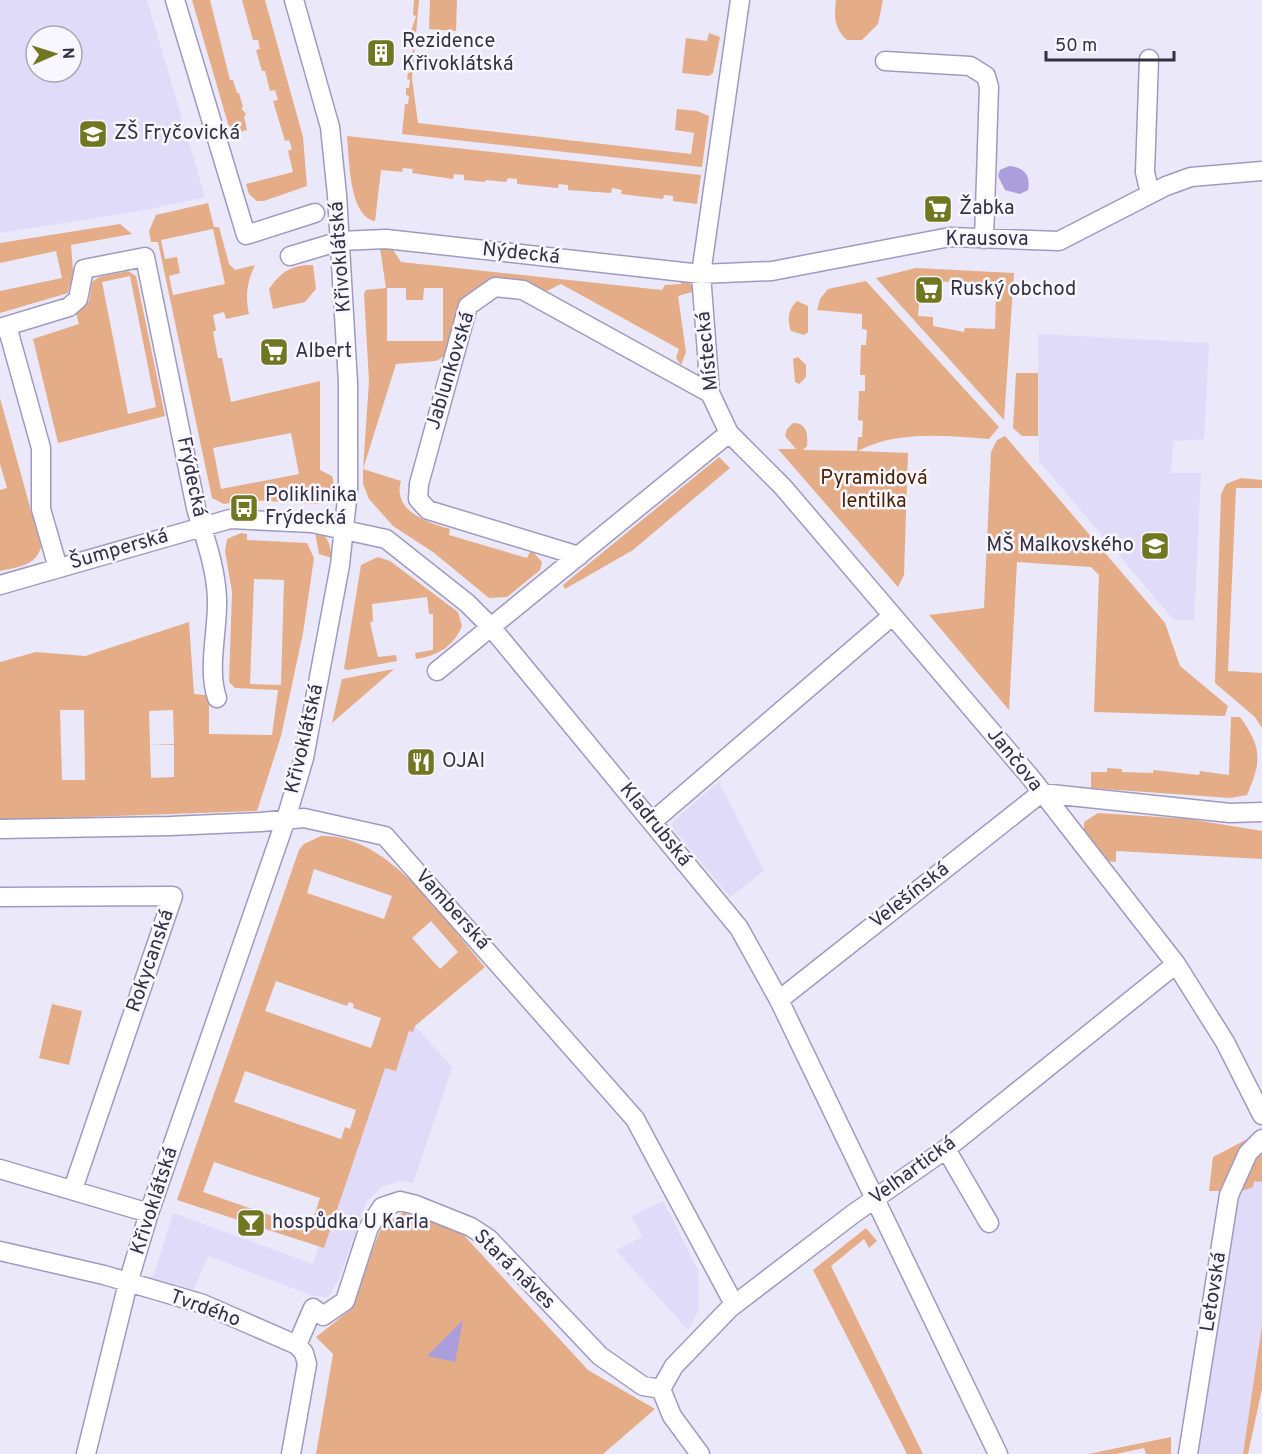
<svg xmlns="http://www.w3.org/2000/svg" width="1262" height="1454" viewBox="0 0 1262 1454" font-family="Overpass,sans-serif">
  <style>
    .built { fill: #e0dbf8; fill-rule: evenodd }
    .green { fill: #e5ac88; fill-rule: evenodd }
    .water { fill: #aa9edb }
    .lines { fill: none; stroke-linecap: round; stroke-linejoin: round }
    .street-casing { stroke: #a099c0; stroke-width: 21 }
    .street { stroke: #fff; stroke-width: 18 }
    .labels { text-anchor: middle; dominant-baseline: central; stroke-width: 5; stroke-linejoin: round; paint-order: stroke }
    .poi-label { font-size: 20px; fill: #343141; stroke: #f8f6ff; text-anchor: start }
    .street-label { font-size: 20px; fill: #343141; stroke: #f8f6ff }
    .park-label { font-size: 20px; fill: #492204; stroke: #f8f6ff }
  </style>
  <rect width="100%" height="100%" fill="#eae8f9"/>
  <path class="built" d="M0 0H147L205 197 145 210 0 233ZM36 36H72V72H36Z
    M1038 334 1209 343 1204 439 1173 441 1171 473H1201L1194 621 1173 619 1039 461Z
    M719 782 764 871 730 897 672 827 673 821Z
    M415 1026 452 1067 413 1183 399 1181 383 1186 367 1201 339 1278 328 1298 311 1295 208 1256 192 1294 148 1282 155 1272 173 1213 313 1264 380 1067 398 1031Z
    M1262 1148V1325L1243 1454H1198L1240 1188Z
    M663 1201 698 1270 699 1310 688 1330 616 1250 642 1237 632 1216Z"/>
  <path class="green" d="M192 0H210L230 80H233L237 93H239L243 107 241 108 246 114 244 117 247 130 231 134Z
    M242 0H265L303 137 307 186 264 201H257L249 194 246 184 293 172 288 151 292 149 289 140 285 141 273 101 278 100 275 90 270 91 265 71H262L256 50 260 49 258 40H253Z
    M414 0H419L412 79 418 123 691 154 694 133 675 130 677 109 697 111 709 116 702 167 402 134 405 104H408L409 96 406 95V88H409L410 80 407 79 408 73 411 72V64H409V55H412L413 48 410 47 411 39H414L415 32 411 31 416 16 413 15Z
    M430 0H457L456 31 429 29Z
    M836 0H883L878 24 862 40H847C834 29 834 16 836 0Z
    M709 33 720 37 713 73 709 76 682 73 686 38 707 41Z
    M347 136 701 175 697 204 673 201V196L664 195 663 199 621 194 622 190 612 188 611 193 568 190V185L559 184 558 188 517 184V179L508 178 506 182 486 180 485 182 464 180V175L454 174 453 179 412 173 413 169 403 168 402 172 381 170 375 221C349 217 349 157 347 136Z
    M208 203 214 227H219L229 264 235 270 255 265C247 282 245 296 249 314L226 319 224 312 213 315 216 330 213 332 218 358H222L231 402 320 381V470L332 476C337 489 329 499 318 504L249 500 224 504 212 498 158 242H151L149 231 156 215ZM213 229 225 284 173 295 169 276 180 273 177 257 165 259 161 240ZM291 433 299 474 221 489 213 448Z
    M120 224 132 234 71 245 74 284 70 285 68 293 0 313V291L62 278 56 251 0 263V243Z
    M380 248 393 250 401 262 662 290 665 285 681 284V277L688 281 695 291 678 296 686 352 681 365 676 358 679 349 561 284 547 291 533 285 493 283 443 357 436 361 396 364 363 469 401 481C392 511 428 523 450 529L449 535 527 558 531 550 542 562 540 570 507 597 489 598 433 552 393 526 369 499 363 484V469L369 381 364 294 366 290 386 288ZM387 288H406V300H423L424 288H443V341H387Z
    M313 265 316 289 305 302 273 309 269 289C282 271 291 265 313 265Z
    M916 268 1014 273 1004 420 876 278ZM921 280 981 284V293L996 294 995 329 965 328 964 332 933 326V317L918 316Z
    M128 271 136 276 165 416 58 443 33 339 79 324 76 313 89 301 92 282 99 277ZM130 276 156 407 128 414 102 282Z
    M866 281 999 427 989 439C945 436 899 430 858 451L908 453 904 575 898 587 778 449H796L785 436 787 429 793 423C807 423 808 434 807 446L803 450 857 451 858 437H862L863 421 858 420 859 391H865V375H860L861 345H866L867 330 862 329V314L817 310 820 299 828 289Z
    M797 301 808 306V332L804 335 791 331C787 319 788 310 797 301Z
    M798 357 806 365V377L799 384 795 382 793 359Z
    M1016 373H1038V436H1022L1013 428Z
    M0 398 41 547C36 566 17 567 0 571V490L7 488 0 464Z
    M1005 436 1165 623 1180 666 1228 706 1225 716 1094 712 1099 575 1091 567 1017 562 1009 710 929 615 984 608 991 452 997 440Z
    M719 457 730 468 633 550 565 589 563 585Z
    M1241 478 1262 480V488H1236L1228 671 1262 673V728L1255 717 1215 683 1221 494 1226 484Z
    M315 532C329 534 330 546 332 558L319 554Z
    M241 533 247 534V540L307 543 314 558 303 633 281 736 257 811 0 820V662L36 652 85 656 189 622 194 694 205 695 209 700V734L272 735 278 690 235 688 229 682 232 592 225 551 227 539ZM254 579 284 580 281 685 250 684ZM60 710H84L85 780H62ZM173 710 174 744 150 745 149 711ZM150 745H174V777L151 778Z
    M378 557 390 561 458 612 462 626C454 646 437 656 416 659L415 653 433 650V614H429L427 597 372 604 373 621 370 623 378 657 396 655 397 661 348 670 344 669 361 565Z
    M394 669 332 723 342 679Z
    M1231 717H1240C1262 748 1262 760 1247 795L1230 798 1091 788V772H1107V768L1122 769V772L1153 773V770L1199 775 1200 771 1229 775Z
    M1098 813 1189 819 1262 831V859L1116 851V862L1107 861 1084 839V822Z
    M321 836C389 834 443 919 485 967L415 1026 413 1032 409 1031 396 1071 385 1068 324 1248 177 1200 299 850 304 844ZM314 869 392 896 384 919 307 893ZM431 921 458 952 440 969 412 938ZM276 981 347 1006 349 1002 354 1004 353 1008 381 1018 371 1048 265 1011ZM245 1071 356 1110 350 1129 345 1127 341 1139 234 1102ZM214 1162 320 1198 310 1229 203 1192Z
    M52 1004 82 1011 69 1065 39 1058Z
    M1261 1132 1225 1191H1209L1213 1157Z
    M1262 1148V1182L1254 1181 1253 1187 1239 1192 1253 1160Z
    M404 1212 460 1231 588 1370 655 1409 603 1454H316L333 1354 316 1337 349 1311 382 1225Z
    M866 1228 877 1241 869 1248 864 1239 831 1266 923 1454H907L813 1270Z
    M1262 1325V1389L1248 1454H1243Z
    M1171 1437V1454H1146L1144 1448 1116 1454H1088Z"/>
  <path class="water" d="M1009 166C1024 167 1031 175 1028 190L1020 194 1005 190 998 176 1000 170Z
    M463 1320 455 1362 427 1356Z"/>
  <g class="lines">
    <g class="street-casing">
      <path id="street" d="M175 0 246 235 315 213
        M1149 59 1145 172 1150 194
        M885 61 970 66 986 76 989 87 984 239
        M290 256 340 241 386 239 701 274 772 271 950 237 1059 241 1166 186 1191 177 1262 171
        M7 326 41 448V509L58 568
        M0 328 69 307 78 299 84 269 145 257 196 508C205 538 216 568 217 599 218 631 207 668 217 698
        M729 433 783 487 1031 778 1176 964 1225 1042 1262 1115
        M579 556 428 510 418 499 419 484 468 306 495 287 523 290 710 393
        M0 585 230 519 312 523 386 539 467 603 491 627 739 928 779 1000 998 1454
        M437 671 729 433 710 393 701 274 740 0
        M652 822 892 616
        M0 829 170 826 261 822 304 818 385 836 635 1119 734 1304
        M0 897 173 896 73 1189
        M779 1000 1041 793 1230 813 1262 812
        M946 1149 989 1223
        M0 1169 149 1213
        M0 1251 104 1275 203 1304 297 1345 304 1353 307 1364 291 1454
        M297 1345 313 1308 323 1316 345 1301 369 1227 382 1207 400 1201 416 1205 471 1227 489 1239 600 1356 643 1386 661 1389
        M661 1389 674 1366 730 1308 853 1214 946 1149 1176 964
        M661 1389 672 1416 700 1454
        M86 1454 128 1283 149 1213 286 819 304 758 340 565 348 490V383L337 195 330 127 294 0
        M1188 1454 1229 1195 1248 1153 1262 1139"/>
    </g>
    <use href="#street" class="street"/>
  </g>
  <defs>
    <g id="building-square" transform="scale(1.5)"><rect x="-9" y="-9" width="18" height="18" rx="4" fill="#717720" stroke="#f8f6ff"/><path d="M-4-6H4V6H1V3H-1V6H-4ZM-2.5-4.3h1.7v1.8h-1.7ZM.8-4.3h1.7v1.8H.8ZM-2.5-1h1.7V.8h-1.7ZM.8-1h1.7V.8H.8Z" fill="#fff"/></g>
    <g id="school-square" transform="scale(1.5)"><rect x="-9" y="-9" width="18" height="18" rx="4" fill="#717720" stroke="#f8f6ff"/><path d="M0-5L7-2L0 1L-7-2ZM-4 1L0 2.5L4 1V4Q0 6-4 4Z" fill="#fff"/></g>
    <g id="supermarket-square" transform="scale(1.5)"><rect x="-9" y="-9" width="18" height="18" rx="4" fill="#717720" stroke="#f8f6ff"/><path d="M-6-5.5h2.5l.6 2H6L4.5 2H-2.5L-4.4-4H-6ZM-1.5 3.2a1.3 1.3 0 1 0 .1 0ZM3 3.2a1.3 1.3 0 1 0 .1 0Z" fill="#fff"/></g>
    <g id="bus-square" transform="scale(1.5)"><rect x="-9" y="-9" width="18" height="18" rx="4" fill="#717720" stroke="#f8f6ff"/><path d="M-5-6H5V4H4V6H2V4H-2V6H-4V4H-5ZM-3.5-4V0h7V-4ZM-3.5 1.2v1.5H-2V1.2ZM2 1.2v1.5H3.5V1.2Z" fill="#fff"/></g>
    <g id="restaurant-square" transform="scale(1.5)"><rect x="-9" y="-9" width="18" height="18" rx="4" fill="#717720" stroke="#f8f6ff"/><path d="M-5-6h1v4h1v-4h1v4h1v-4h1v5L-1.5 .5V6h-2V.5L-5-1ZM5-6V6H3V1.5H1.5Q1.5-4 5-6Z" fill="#fff"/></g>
    <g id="bar-square" transform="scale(1.5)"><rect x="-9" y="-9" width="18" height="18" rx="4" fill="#717720" stroke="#f8f6ff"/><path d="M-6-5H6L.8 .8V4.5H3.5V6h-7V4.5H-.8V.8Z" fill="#fff"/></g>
  </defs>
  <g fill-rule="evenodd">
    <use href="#building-square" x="381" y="53"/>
    <use href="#school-square" x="93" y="134"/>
    <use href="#supermarket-square" x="938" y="209"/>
    <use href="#supermarket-square" x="929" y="290"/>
    <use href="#supermarket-square" x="274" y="352"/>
    <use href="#bus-square" x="244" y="508"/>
    <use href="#school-square" x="1155" y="546"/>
    <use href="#restaurant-square" x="421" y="762"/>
    <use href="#bar-square" x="251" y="1223"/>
  </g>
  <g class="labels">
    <g class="poi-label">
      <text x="402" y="42">Rezidence<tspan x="402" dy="23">Křivoklátská</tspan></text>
      <text x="114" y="134">ZŠ Fryčovická</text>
      <text x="959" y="209">Žabka</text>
      <text x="950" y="290">Ruský obchod</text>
      <text x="295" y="352">Albert</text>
      <text x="265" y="496">Poliklinika<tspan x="265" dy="23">Frýdecká</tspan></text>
      <text x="1134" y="546" text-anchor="end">MŠ Malkovského</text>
      <text x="442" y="762">OJAI</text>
      <text x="272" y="1223">hospůdka U Karla</text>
    </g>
    <g class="street-label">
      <text x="987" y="240">Krausova</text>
      <text transform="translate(521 254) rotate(6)">Nýdecká</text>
      <text transform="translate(341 257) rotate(-94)">Křivoklátská</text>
      <text transform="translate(708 351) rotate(-96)">Místecká</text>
      <text transform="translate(451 371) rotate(-73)">Jablunkovská</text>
      <text transform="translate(191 477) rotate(78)">Frýdecká</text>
      <text transform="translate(119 550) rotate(-16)">Šumperská</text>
      <text transform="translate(305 739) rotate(-77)">Křivoklátská</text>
      <text transform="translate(1014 760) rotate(51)">Jančova</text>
      <text transform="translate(655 825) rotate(51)">Kladrubská</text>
      <text transform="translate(910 896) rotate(-38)">Velešínská</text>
      <text transform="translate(452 910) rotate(48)">Vamberská</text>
      <text transform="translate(151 961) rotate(-71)">Rokycanská</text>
      <text transform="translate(913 1171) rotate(-36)">Velhartická</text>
      <text transform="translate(155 1201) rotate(-72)">Křivoklátská</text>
      <text transform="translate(514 1270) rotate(44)">Stará náves</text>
      <text transform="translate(1214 1292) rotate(-81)">Letovská</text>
      <text transform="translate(205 1309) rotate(20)">Tvrdého</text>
    </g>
    <g class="park-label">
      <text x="874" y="479">Pyramidová<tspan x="874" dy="23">lentilka</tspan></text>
    </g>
  </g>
  <g transform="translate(54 54) rotate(87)"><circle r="28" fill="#f8f6ff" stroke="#aaa7b3" stroke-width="1.5"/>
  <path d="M0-4.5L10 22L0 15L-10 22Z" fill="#717720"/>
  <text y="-9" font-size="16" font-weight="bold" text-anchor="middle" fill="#343141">N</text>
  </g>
  <path d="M1046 51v9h128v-9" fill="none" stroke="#343141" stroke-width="3"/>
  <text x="1055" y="51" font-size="18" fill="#343141" stroke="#f8f6ff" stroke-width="4.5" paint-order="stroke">50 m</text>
</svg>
